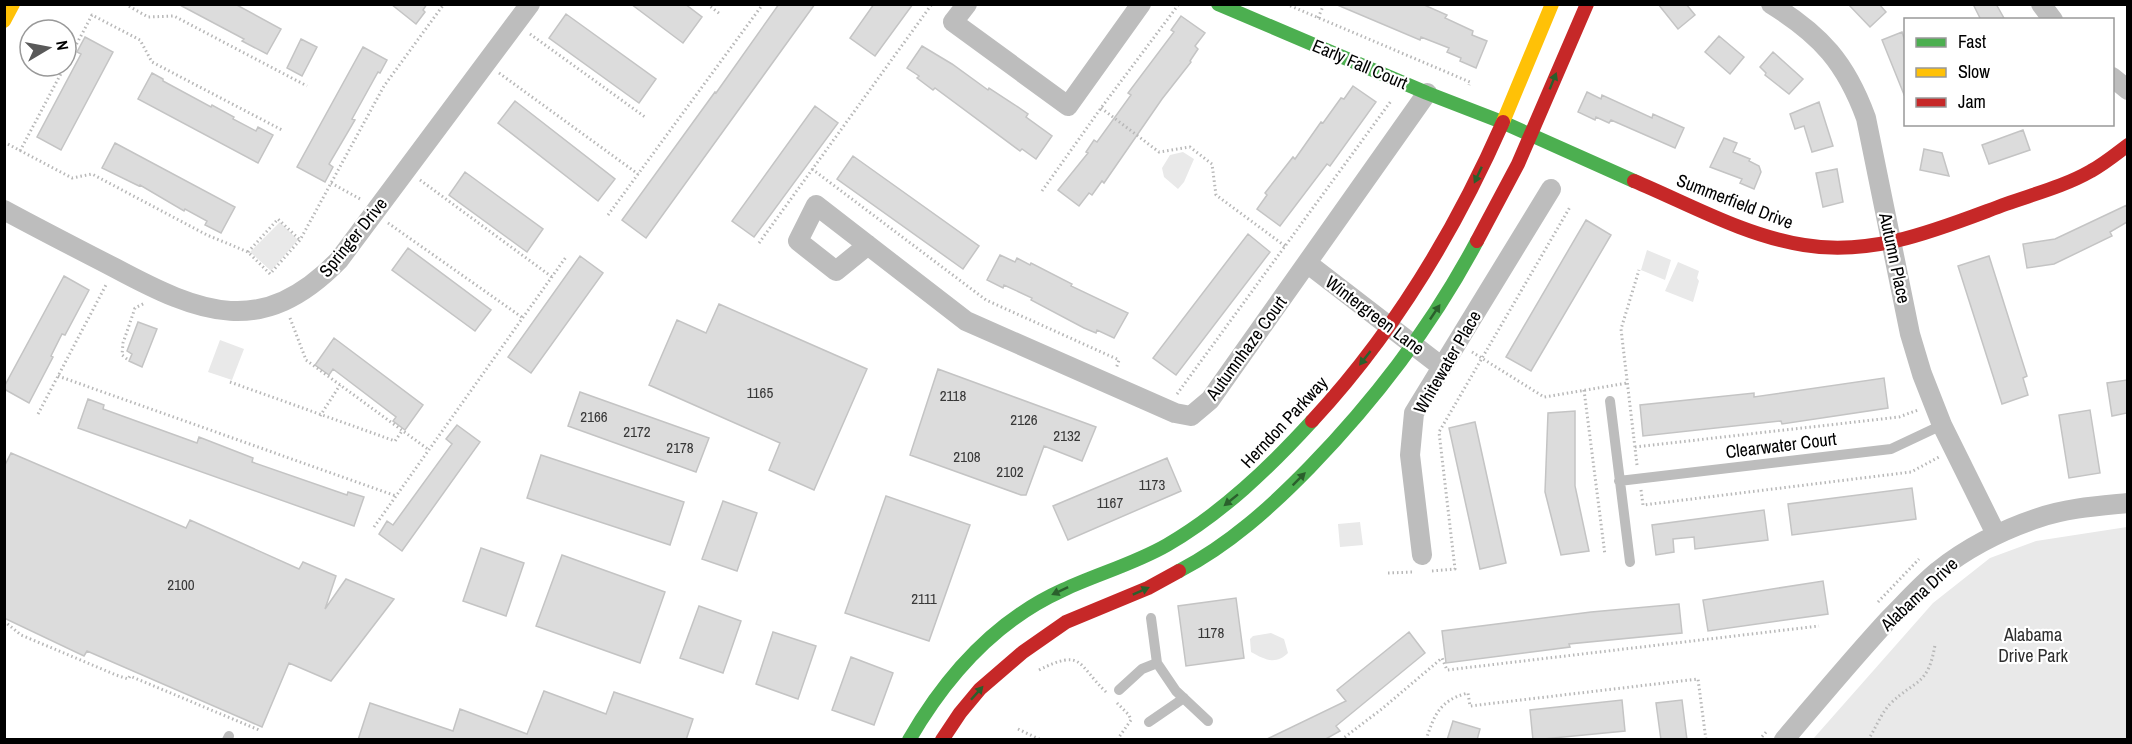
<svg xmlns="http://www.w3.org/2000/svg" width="2132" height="744" viewBox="0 0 2132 744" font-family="'Archivo Narrow',sans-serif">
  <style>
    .green { fill: #e9e9e9 }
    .building { fill: #dcdcdc; stroke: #c4c4c4; stroke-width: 1.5 }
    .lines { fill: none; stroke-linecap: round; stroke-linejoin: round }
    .path { stroke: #b8b8b8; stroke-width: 3; stroke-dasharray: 1.5 3; stroke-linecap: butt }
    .lane { stroke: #bdbdbd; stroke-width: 10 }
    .street { stroke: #bdbdbd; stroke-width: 20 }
    .fast { stroke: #4caf50; stroke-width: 14 }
    .slow { stroke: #ffc107; stroke-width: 14 }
    .jam { stroke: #c62828; stroke-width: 14 }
    .oneway { fill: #2a602c }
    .labels { text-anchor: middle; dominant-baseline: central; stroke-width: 4.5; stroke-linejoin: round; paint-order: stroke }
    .number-label { font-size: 15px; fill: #373737 }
    .street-label { font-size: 18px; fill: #000; stroke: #fff }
    .park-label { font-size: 18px; fill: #2e2e2e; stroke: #fff }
  </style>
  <rect width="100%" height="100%" fill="#fff"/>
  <path class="green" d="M1183 152 1194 159 1184 182 1178 189 1164 177 1162 168 1170 155Z
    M280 222 298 240 271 271 250 252Z
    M1647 250 1671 260 1665 280 1641 270Z
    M1678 262 1699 271 1697 278 1699 281 1693 302 1665 291Z
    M220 340 244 349 232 380 208 372Z
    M1360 522 1363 545 1340 547 1338 524Z
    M2127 527V739H1813L1933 603 1990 558 2036 541Z
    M1271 633 1284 639 1288 653C1276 665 1265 660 1251 652L1250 639 1253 636Z"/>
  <path class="building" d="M178 4H235L281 29 267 54 242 41 244 39Z
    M391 4H427L423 10 425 12 416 24Z
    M631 4H685L702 17 683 43Z
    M779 4H815L646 238 622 220 715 92 716 93Z
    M874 4H913L875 56 850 38Z
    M1335 4H1422L1447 15 1445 18 1473 31 1472 35 1487 41 1476 68 1460 61 1461 58 1447 52 1449 48 1421 37 1420 40Z
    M1658 4H1686L1695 15 1678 29Z
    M1848 4H1879L1886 12 1870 27Z
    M1973 4H1996L2005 20H1981Z
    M566 14 656 79 639 103 549 38Z
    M1181 16 1205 33 1195 46 1198 49 1190 61 1191 62 1162 99 1104 183 1102 181 1092 195 1089 193 1079 206 1058 190 1088 153 1086 152 1094 140 1097 142 1131 95 1128 93 1174 32 1171 30Z
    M1902 32 1905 41V97L1882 40Z
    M1719 36 1744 57 1730 74 1705 52Z
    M85 37 113 52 61 150 37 137 81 54 77 52Z
    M301 39 317 47 302 76 287 68Z
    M922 46 952 64 988 90 989 88 1015 105 1028 114 1026 117 1052 136 1036 159 1022 149 1020 151 935 88 933 90 917 78 919 76 907 68Z
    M363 47 387 60 380 73 378 72 352 119 355 120 329 164 333 167 325 182 297 167Z
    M1773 52 1803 79 1789 94 1765 75 1766 73 1760 67Z
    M152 73 163 79V81L211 107 212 105 234 117 233 119 256 131 258 127 273 135 258 163 138 99Z
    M1353 86 1376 102 1330 166 1327 164 1280 226 1257 209 1267 195 1265 193 1293 157 1295 159 1321 122 1323 123 1341 98 1344 99Z
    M1587 92 1601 99 1602 95 1652 118 1653 114 1684 128 1675 148 1611 120 1609 123 1596 117 1595 120 1578 112Z
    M515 101 615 179 598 201 498 123Z
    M1819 102 1833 146 1812 152 1804 126 1795 129 1790 114Z
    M815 106 838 123 754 237 732 221Z
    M2023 130 2030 150 1989 164 1982 145Z
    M1724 138 1737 143 1733 152 1750 159 1749 161 1759 166 1761 172 1754 189 1740 183 1742 179 1710 167Z
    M115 143 235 207 221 233 205 225 207 221 185 209 184 211 140 185 139 186 102 168Z
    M1924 149 1942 153 1949 176 1920 170Z
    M853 156 979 246 963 269 837 179Z
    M1837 169 1843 202 1823 207 1816 173Z
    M465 172 543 229 527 252 449 195Z
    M2127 205V222L2110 232 2112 236 2054 264 2027 268 2023 244 2055 239Z
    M1586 220 1611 235 1531 371 1506 357Z
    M1248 234 1270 252 1176 375 1153 358Z
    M408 248 491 310 475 331 392 270Z
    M1000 255 1015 262 1017 258 1030 265 1031 263 1072 284 1071 286 1128 313 1114 338 1097 330 1096 333 1084 328 1031 300 1032 298 1004 285 1003 288 987 280Z
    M580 256 603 273 531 373 508 357Z
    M1989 256 2027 376 2023 378 2028 395 2002 404 1958 266Z
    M64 276 89 290 65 335 62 334 51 356 53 357 29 403 4 389V387Z
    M719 304 867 369 814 490 769 470 780 443 649 385 677 320 706 333Z
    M138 322 157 329 142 367 129 361 132 354 127 351Z
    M334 338 423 405 405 430 393 421 396 417 333 369 329 375 315 365Z
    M938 369 1096 427 1082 461 1044 446 1026 495H1021L910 455Z
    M1884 378 1888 408 1782 424 1781 421 1643 436 1640 405 1754 393V397Z
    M2127 380V413L2112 416 2107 383Z
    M580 392 709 438 696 472 568 426Z
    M88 399 104 405 103 409 197 443 199 437 253 458 252 462 347 495 348 492 364 497 354 526 78 428Z
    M2090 410 2100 473 2069 478 2059 415Z
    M1575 411V486L1589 551 1561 555 1545 492 1548 413Z
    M1475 422 1506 563 1480 569 1449 428Z
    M457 425 480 442 402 551 379 534 387 521 393 525 452 444 446 439Z
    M11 453 186 528 190 520 299 569 303 562 336 576 325 609 346 579 394 599 331 681 289 663 262 727 87 651 84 656 4 618V467Z
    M541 455 684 502 670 545 527 498Z
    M1167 458 1181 491 1068 540 1053 506Z
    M1912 488 1916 519 1792 535 1788 504Z
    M886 496 970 525 929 641 845 613Z
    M723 501 757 513 737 571 702 559Z
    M1764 510 1768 540 1695 549 1694 537 1673 539 1674 552 1656 555 1652 525Z
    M481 548 524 563 506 616 463 601Z
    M562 555 665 592 640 663 536 626Z
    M1823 581 1828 614 1708 631 1703 600Z
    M1236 598 1244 658 1186 666 1178 606Z
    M1679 604 1682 633 1569 644 1570 647 1446 663 1442 631 1591 612Z
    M699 606 741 621 723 673 680 658Z
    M773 632 816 646 798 699 756 684Z
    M1409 632 1425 653 1336 726 1340 731 1324 740H1265L1346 701 1337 690Z
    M851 657 893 673 874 725 832 710Z
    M544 691 606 714 614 692 693 719 686 740H358L370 703 453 731 460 709 527 734Z
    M1622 700 1625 731 1533 740 1530 710Z
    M1682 700 1687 740H1661L1656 703Z
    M1453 721 1480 729 1477 740H1447Z"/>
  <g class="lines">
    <path class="path" d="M125 4 148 17 174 16 307 86
      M707 4 720 14
      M1286 4 1470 82 1469 85
      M1318 18 1324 4
      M530 34 645 117
      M66 64 92 15 140 40 152 62 282 130
      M499 73 638 174
      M1101 108 1159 152 1190 147 1212 164 1216 195 1285 246
      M4 142 72 178 92 174 207 235 248 252 270 274 300 240 384 86 444 4
      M20 151 65 66
      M812 169 986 300 1119 360 1116 369
      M420 180 552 277
      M331 183 362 200
      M1042 191 1101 108 1179 4
      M608 215 763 4
      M388 223 523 318
      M759 243 932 4
      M248 252 278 219 300 240
      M290 318 306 360 429 450
      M1472 352 1544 397 1627 383
      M127 359 122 355 123 343 135 308 145 303
      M58 376 396 496
      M230 382 395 441 402 431
      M1584 390 1605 555
      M1177 394 1391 101
      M38 414 107 283
      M320 416 340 385
      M1635 447 1899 417 1918 410
      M1637 465 1621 329 1639 270
      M1641 490 1643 505 1911 472 1939 457
      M374 527 566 257
      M1432 571 1455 569 1439 432 1570 207
      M1388 573 1413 572
      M1878 602 1919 559
      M4 621 21 635 116 675 128 679 130 676 259 730
      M1039 670C1083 648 1077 664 1106 692
      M1117 703 1129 715 1131 720 1117 740
      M1018 729 1041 740
      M1341 740 1383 708 1442 658 1447 670 1819 626
      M1426 740C1434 715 1440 700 1468 693L1470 706 1698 679 1706 740
      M1759 740 1768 730
      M1868 740C1876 728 1881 713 1891 703 1916 679 1928 686 1935 645"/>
    <path class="lane" d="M1610 401 1630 562
      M1619 481 1891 449 1942 425
      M1157 663 1176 691 1208 721
      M1119 690 1142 669 1157 663 1151 618
      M1149 722 1184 698
      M227 740 229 736"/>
    <path class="street" d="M967 4 953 22 1068 106 1141 4
      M1771 4C1821 35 1846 63 1866 118L1910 334 1922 374 1942 425 1996 534
      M2041 4 2053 20
      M2112 77 2128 90
      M4 210C41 230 78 249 115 268 201 314 262 339 339 260L530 4
      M868 245 836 271 798 241 816 205 966 321 1175 413 1191 416 1210 400 1427 93
      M1307 263 1442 367
      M1422 555 1410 455 1414 413 1551 189
      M1784 740C1819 699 1853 658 1889 619 1905 603 1920 586 1938 571 1967 548 2002 530 2038 518 2067 508 2098 506 2128 503"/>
    <path class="fast" d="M1218 4 1427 93 1502 122 1634 181
      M1179 571C1229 545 1271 507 1310 467 1375 400 1433 324 1477 241
      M909 740C946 676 994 621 1063 590 1097 574 1134 564 1167 545 1222 513 1269 468 1312 421"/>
    <path class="slow" d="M4 21 13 4
      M1503 122 1552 4"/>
    <path class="jam" d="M1634 181C1689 204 1745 236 1804 245 1875 257 1941 228 2006 204 2034 194 2065 186 2091 171 2104 164 2116 154 2128 145
      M1477 241 1518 164 1587 4
      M1312 421C1393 334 1455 231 1503 122
      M942 740 960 713 980 689 1023 652 1066 622 1148 588 1179 571"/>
  </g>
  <defs><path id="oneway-solid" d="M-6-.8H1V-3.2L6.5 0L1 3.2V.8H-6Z" transform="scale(1.5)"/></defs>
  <g class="oneway">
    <use href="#oneway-solid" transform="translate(1553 81) rotate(-68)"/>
    <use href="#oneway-solid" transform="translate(1478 175) rotate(115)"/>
    <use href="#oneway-solid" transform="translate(1435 312) rotate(-56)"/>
    <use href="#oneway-solid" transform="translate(1365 358) rotate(128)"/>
    <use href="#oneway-solid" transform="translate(1299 479) rotate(-45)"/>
    <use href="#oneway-solid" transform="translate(1231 500) rotate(141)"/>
    <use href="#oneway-solid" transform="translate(1060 591) rotate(155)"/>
    <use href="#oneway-solid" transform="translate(1141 591) rotate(-24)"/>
    <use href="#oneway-solid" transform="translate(977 693) rotate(-48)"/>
  </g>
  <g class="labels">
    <g class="number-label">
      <text x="760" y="392">1165</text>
      <text x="953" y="395">2118</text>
      <text x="594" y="416">2166</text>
      <text x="1024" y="419">2126</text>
      <text x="637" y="431">2172</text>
      <text x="1067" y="435">2132</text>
      <text x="680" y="447">2178</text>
      <text x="967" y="456">2108</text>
      <text x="1010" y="471">2102</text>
      <text x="1152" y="484">1173</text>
      <text x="1110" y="502">1167</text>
      <text x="181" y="584">2100</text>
      <text x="924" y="598">2111</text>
      <text x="1211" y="632">1178</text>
    </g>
    <g class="street-label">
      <text transform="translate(1360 64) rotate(23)">Early Fall Court</text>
      <text transform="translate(1735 201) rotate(21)">Summerfield Drive</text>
      <text transform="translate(353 237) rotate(-51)">Springer Drive</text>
      <text transform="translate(1895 258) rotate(78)">Autumn Place</text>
      <text transform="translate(1375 315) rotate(37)">Wintergreen Lane</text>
      <text transform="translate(1246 348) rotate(-54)">Autumnhaze Court</text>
      <text transform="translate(1447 362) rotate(-60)">Whitewater Place</text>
      <text transform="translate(1284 422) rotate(-47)">Herndon Parkway</text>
      <text transform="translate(1781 445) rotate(-7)">Clearwater Court</text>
      <text transform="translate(1919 594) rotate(-43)">Alabama Drive</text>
    </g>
    <g class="park-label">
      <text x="2033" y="634">Alabama<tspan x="2033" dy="21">Drive Park</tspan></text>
    </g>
  </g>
  <rect width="2132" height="744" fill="none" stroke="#000000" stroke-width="12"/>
  <rect x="1904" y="18" width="210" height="108" fill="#ffffff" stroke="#999999" stroke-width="1.5"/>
  <rect x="1916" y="38" width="30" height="9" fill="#4caf50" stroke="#999999" stroke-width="1.5"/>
  <text x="1958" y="48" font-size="18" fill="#000000">Fast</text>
  <rect x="1916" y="68" width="30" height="9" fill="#ffc107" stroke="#999999" stroke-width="1.5"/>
  <text x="1958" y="78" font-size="18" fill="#000000">Slow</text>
  <rect x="1916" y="98" width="30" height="9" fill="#c62828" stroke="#999999" stroke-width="1.5"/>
  <text x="1958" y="108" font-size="18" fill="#000000">Jam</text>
  <g transform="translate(48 48) rotate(80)"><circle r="28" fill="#ffffff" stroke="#999999" stroke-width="1.5"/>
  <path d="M0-4.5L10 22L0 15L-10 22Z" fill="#595959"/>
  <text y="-9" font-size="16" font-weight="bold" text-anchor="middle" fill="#000000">N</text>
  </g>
</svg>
